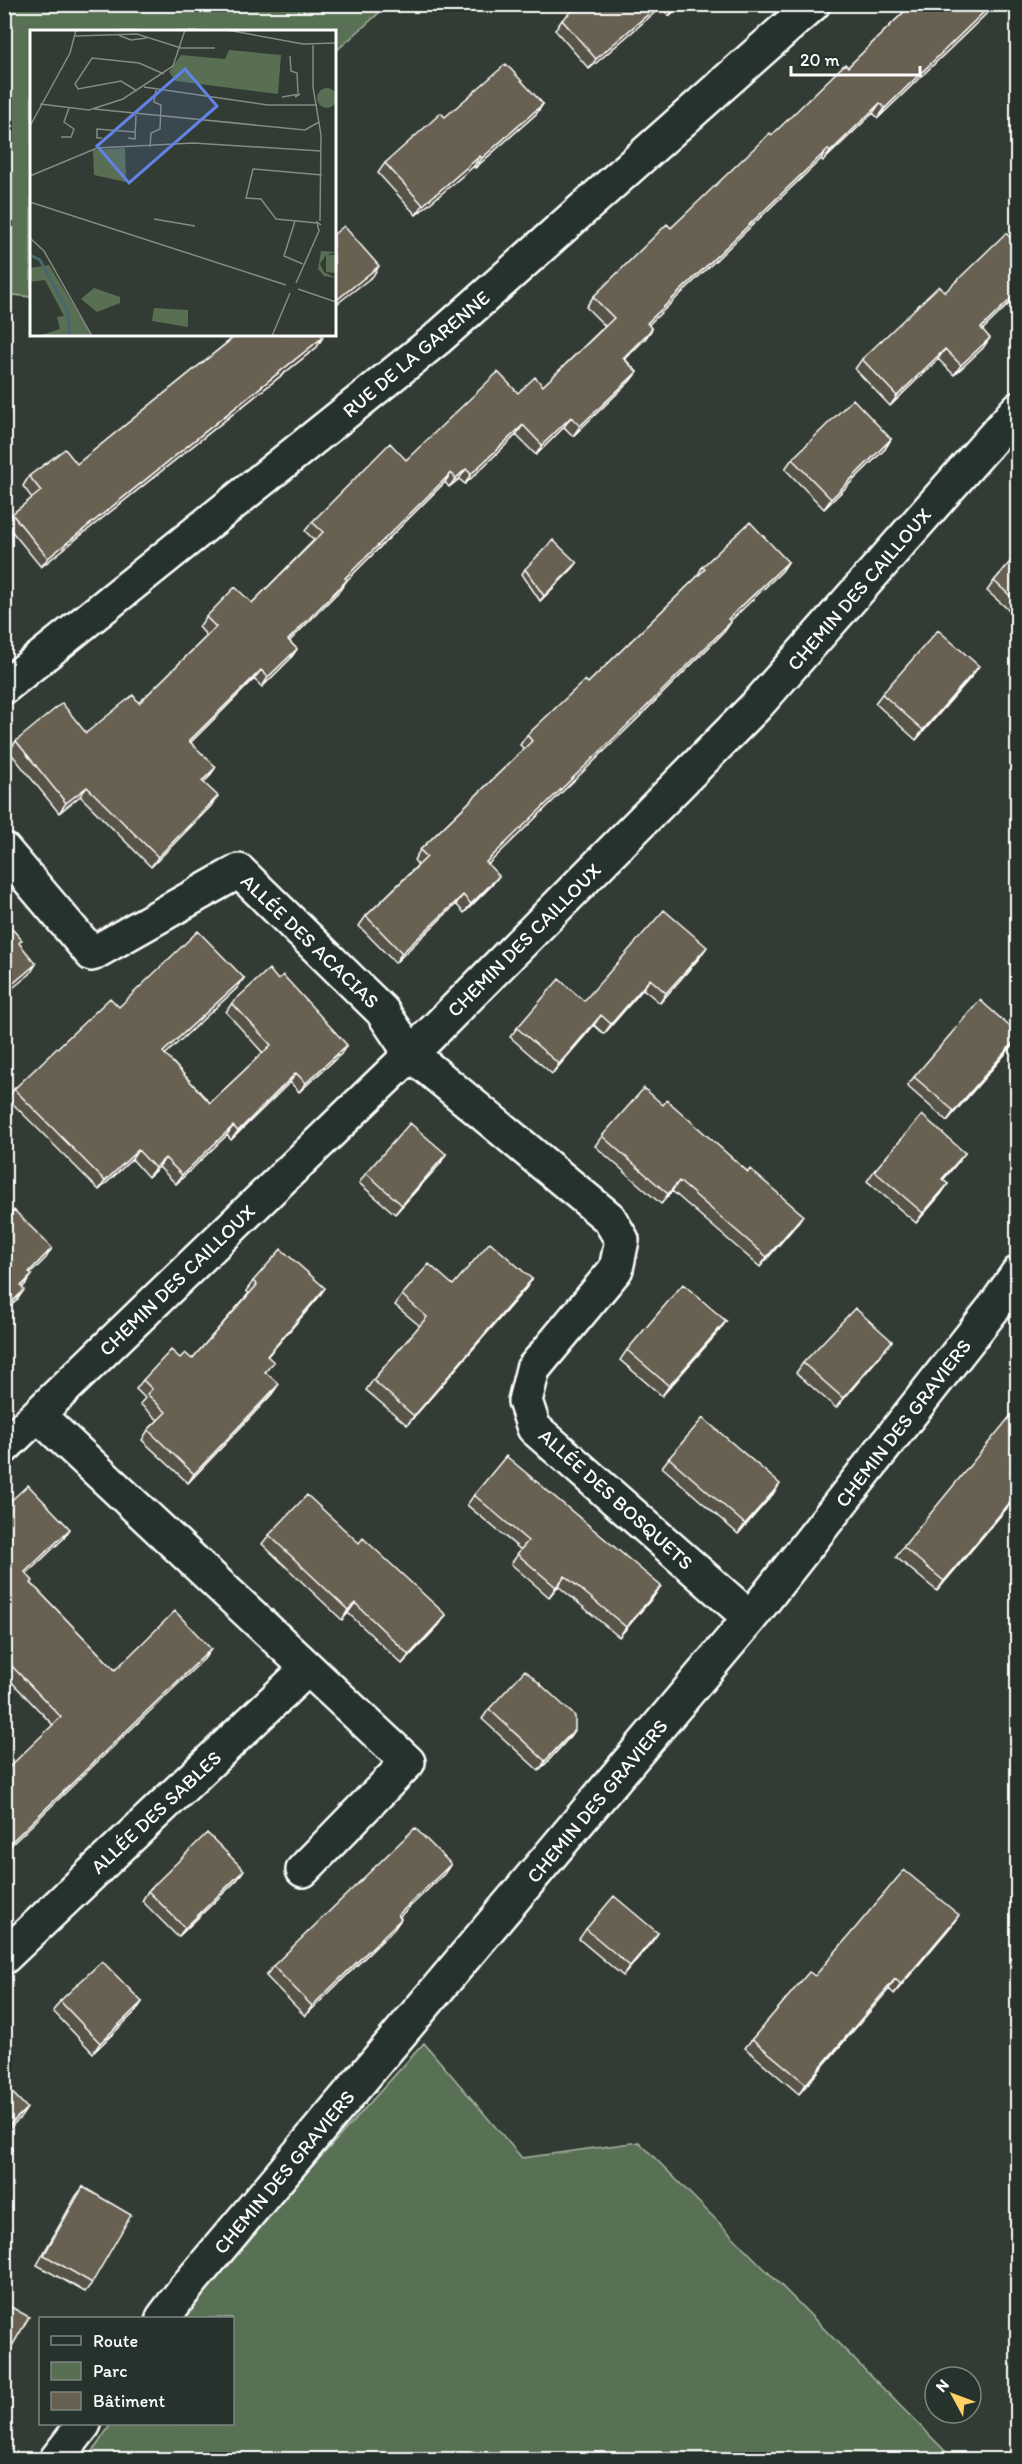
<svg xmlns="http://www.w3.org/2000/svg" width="1022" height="2464" viewBox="0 0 1022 2464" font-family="Itim,sans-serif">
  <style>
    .green { fill: #596f53; stroke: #acb7a9; stroke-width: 1.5 }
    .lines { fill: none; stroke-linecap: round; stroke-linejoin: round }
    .minor-casing { stroke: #fff; stroke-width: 38 }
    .minor { stroke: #26332d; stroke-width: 33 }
    .wall { fill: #595346; stroke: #fff; stroke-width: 1.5 }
    .shaded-wall { fill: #494339; stroke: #fff; stroke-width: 1.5 }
    .building { fill: #686051; stroke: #fff; stroke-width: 1.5 }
    .labels { text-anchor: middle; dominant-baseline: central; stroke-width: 5; stroke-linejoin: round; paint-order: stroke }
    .street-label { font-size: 20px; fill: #fff; stroke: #26332d }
    .inset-river { fill: none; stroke: #48686e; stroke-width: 3 }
    .inset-road { fill: none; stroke: #858a85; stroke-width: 1.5 }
    .view { fill: #6183e4; fill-opacity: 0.15; stroke: #6183e4; stroke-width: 3 }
    .inset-edge { fill: none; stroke: #fff; stroke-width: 3 }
  </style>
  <rect width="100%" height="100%" fill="#333c34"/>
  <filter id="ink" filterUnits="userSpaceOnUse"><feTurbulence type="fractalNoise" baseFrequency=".0167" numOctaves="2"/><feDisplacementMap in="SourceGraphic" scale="12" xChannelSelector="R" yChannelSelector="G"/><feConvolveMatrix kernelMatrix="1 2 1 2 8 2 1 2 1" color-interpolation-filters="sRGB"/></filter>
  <g filter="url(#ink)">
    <path class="green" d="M4 5 5 4 388 5 335 52 334 32H32L31 297 5 294Z
      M424 2043 522 2158 639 2142 953 2459 87 2460 111 2424H232V2318H181L200 2291Z"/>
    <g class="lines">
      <g class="minor-casing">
        <path id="minor" d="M4 687 437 339 813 4
          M4 850 92 954 239 871 382 1011 411 1054 609 1218 622 1240 616 1269 533 1369 525 1401 534 1428 750 1618
          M38 1415 408 1762 303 1870
          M4 1447 411 1054 756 706 1018 409
          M4 1957 308 1668
          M163 2318 184 2290 750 1618 995 1306 1018 1273
          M56 2460 84 2424"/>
      </g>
      <use href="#minor" class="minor"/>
    </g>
    <path class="wall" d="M580 4H682L669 16 661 7 589 69 555 30 562 20Z
      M912 4H993L989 11 878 118 873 113 823 161 821 159 648 325 652 329 645 339 625 359 637 372 630 381 573 436 564 427 536 455 516 435 465 484 459 479 449 487 445 482 347 580 340 590 289 641 297 649 290 659 262 687 254 679 191 742 209 777 204 782 211 806 151 867 80 796 59 813 9 751 16 741 86 733 139 703 207 636 199 627 206 617 252 603 314 540 305 531 312 522 406 460 518 393 543 386 605 326 586 307 593 297 671 228 772 135 848 67Z
      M543 104 536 114 475 168 474 166 416 215 378 173 385 163 445 117Z
      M945 292 1017 296 982 330 983 348 954 375 938 359 890 406 855 369 862 359Z
      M232 334H321L317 347 41 567 5 523 12 514 32 498 23 486 29 476 77 464 234 337Z
      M891 439 885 449 824 509 785 469 792 459Z
      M1017 554V617L987 591 994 581Z
      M788 562 782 571 730 621 731 622 724 632 635 721 488 864 492 885 464 913 456 904 395 963 359 926 366 916 418 865 414 860 420 850 524 749 520 745 527 735 588 683 696 578 702 567Z
      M577 563 573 568 540 601 522 574 525 569Z
      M972 676 916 740 875 703 882 694Z
      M700 957 660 1003 643 989 604 1034 594 1025 552 1074 510 1037 517 1028Z
      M244 978 237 988 165 1054 210 1103 263 1053 226 1012 232 1003 341 1054 299 1092 290 1082 231 1140 227 1135 176 1184 159 1167 148 1177 132 1159 99 1190 8 1099 14 1089 119 1007Z
      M1013 1045 947 1121 907 1086 914 1077Z
      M663 1105 803 1215 796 1225 760 1267 672 1191 661 1204 595 1146 602 1136Z
      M965 1153 958 1162 943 1180 948 1184 941 1194 916 1223 867 1181 874 1171Z
      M446 1154 440 1164 395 1214 359 1183 366 1173Z
      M532 1279 526 1288 407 1425 366 1390 373 1380 420 1326 395 1305 402 1295 453 1285Z
      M253 1281 318 1298 267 1356 266 1373 272 1394 188 1483 142 1440 148 1430 158 1420 140 1404 145 1398 136 1389 143 1380 180 1358 192 1359 249 1293 246 1291Z
      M726 1321 719 1331 662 1396 620 1360 627 1350Z
      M885 1350 836 1408 796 1373 803 1363Z
      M669 1458 773 1494 738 1534 662 1467Z
      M474 1495 654 1596 619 1637 558 1586 549 1597 511 1564 521 1550 467 1505Z
      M1017 1496 937 1591 896 1557 903 1547Z
      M4 1507 64 1538 26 1574 32 1584 115 1670 211 1649 204 1659 53 1725 4 1674Z
      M269 1535 359 1543 446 1615 439 1625 402 1664 348 1613 342 1620 262 1544Z
      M489 1709 568 1739 539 1771 482 1719Z
      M444 1874 399 1916 401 1919 394 1929 305 2016 266 1976 273 1966Z
      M237 1880 178 1937 142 1901 148 1891Z
      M952 1925 894 1994 889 1989 799 2094 745 2048 752 2039 815 1976Z
      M586 1929 658 1933 651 1943 623 1976 579 1939Z
      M60 2001 142 2002 135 2012 93 2053 53 2011Z
      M83 2187 92 2283 85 2292 37 2265 76 2196Z"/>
    <path class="shaded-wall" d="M660 4H663L661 7 589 69 596 59Z
      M678 4H682L669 16 676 6Z
      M992 4H993L989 11 878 118 885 108Z
      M880 103 873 113 823 161 830 152Z
      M543 104 536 114 475 168 482 158Z
      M828 149 821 159 640 333 647 323Z
      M480 156 474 166 416 215 423 205Z
      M379 266 373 276 334 306V302Z
      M1017 293V296L974 338 981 328Z
      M652 329 645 339 616 367 623 358Z
      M323 337 317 347 41 567 48 558Z
      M990 338 983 348 954 375 961 365Z
      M945 349 938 359 890 406 897 396Z
      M637 372 630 381 573 436 580 426Z
      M571 417 564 427 536 455 542 445Z
      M523 425 516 435 465 484 471 474Z
      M891 439 885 449 824 509 831 499Z
      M466 469 459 479 449 487 456 478Z
      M451 473 445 482 339 588 345 578Z
      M788 562 782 571 722 629 728 619Z
      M577 563 573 568 540 601 544 596Z
      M347 580 340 590 281 650 288 640Z
      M731 622 724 632 635 721 480 872 486 862Z
      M297 649 290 659 262 687 268 677Z
      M979 666 972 676 916 740 923 730Z
      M261 670 254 679 182 751 189 741Z
      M216 767 209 777 196 790 202 781Z
      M87 787 80 796 59 813 66 803Z
      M218 796 211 806 151 867 158 857Z
      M499 876 492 885 464 913 471 904Z
      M463 895 456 904 395 963 402 953Z
      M707 947 700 957 660 1003 666 993Z
      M36 964 30 974 4 995V991Z
      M244 978 237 988 157 1062 163 1052Z
      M650 979 643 989 604 1034 611 1024Z
      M601 1015 594 1025 552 1074 559 1064Z
      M1017 1038 1013 1045 947 1121 954 1111Z
      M347 1045 341 1054 299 1092 306 1083Z
      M296 1073 290 1082 231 1140 238 1131Z
      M233 1126 227 1135 176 1184 182 1175Z
      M138 1150 132 1159 99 1190 105 1181Z
      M965 1153 958 1162 935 1189 942 1179Z
      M446 1154 440 1164 395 1214 402 1205Z
      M165 1158 159 1167 148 1177 155 1168Z
      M679 1181 672 1191 661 1204 668 1194Z
      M948 1184 941 1194 916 1223 923 1213Z
      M803 1215 796 1225 760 1267 767 1257Z
      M52 1248 46 1258 22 1282 29 1272Z
      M32 1275 25 1285 14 1296 21 1286Z
      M532 1279 526 1288 407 1425 414 1416Z
      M325 1288 318 1298 260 1365 267 1356Z
      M24 1290 17 1300 4 1313V1310Z
      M726 1321 719 1331 662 1396 669 1386Z
      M892 1341 885 1350 836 1408 843 1398Z
      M279 1384 272 1394 188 1483 194 1474Z
      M780 1484 773 1494 738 1534 745 1524Z
      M1017 1494V1496L937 1591 944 1581Z
      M70 1529 64 1538 18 1582 25 1572Z
      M565 1576 558 1586 549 1597 556 1587Z
      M661 1586 654 1596 619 1637 626 1627Z
      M355 1603 348 1613 342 1620 348 1610Z
      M446 1615 439 1625 402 1664 409 1655Z
      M211 1649 204 1659 4 1852V1849Z
      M575 1729 568 1739 539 1771 545 1761Z
      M451 1864 444 1874 391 1925 398 1915Z
      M244 1870 237 1880 178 1937 185 1928Z
      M959 1915 952 1925 894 1994 901 1984Z
      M401 1919 394 1929 305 2016 312 2006Z
      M658 1933 651 1943 623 1976 630 1966Z
      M895 1979 889 1989 799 2094 806 2084Z
      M142 2002 135 2012 93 2053 100 2043Z
      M27 2108 21 2117 4 2133V2130Z"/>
    <path class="building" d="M580 4H660L596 59 562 20Z
      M912 4H992L885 108 880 103 830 152 828 149 647 323 652 329 623 358 637 372 580 426 571 417 542 445 523 425 471 474 466 469 456 478 451 473 345 578 347 580 288 640 297 649 268 677 261 670 189 741 216 767 202 781 218 796 158 857 87 787 66 803 16 741 62 703 86 733 133 695 139 703 216 627 206 617 235 587 252 603 323 532 312 522 390 443 406 460 498 372 518 393 535 377 543 386 614 318 593 297 667 224 671 228 770 133 772 135 845 64 848 67Z
      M506 64 543 104 482 158 480 156 423 205 385 163 441 113 445 117Z
      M344 226 379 266 334 302V234Z
      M1006 233 1017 245V293L981 328 990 338 961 365 945 349 897 396 862 359 939 286 945 292Z
      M238 334H321L323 337 48 558 12 514 41 491 29 476 65 449 77 464Z
      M853 399 891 439 831 499 792 459Z
      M750 522 788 562 728 619 731 622 642 711 486 862 499 876 471 904 463 895 402 953 366 916 427 857 420 850 532 741 527 735 585 680 588 683 705 569 702 567Z
      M553 540 577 563 544 596 525 569Z
      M1017 554V602L994 581Z
      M938 630 979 666 923 730 882 694Z
      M664 910 707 947 666 993 650 979 611 1024 601 1015 559 1064 517 1028 559 979 584 1001Z
      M4 920 22 940 19 943 36 964 4 991Z
      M198 931 244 978 163 1052 210 1103 271 1045 232 1003 269 969 278 980 283 975 347 1045 306 1083 296 1073 238 1131 233 1126 182 1175 165 1158 155 1168 138 1150 105 1181 14 1089 110 998 119 1007Z
      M980 1000 1017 1033V1038L954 1111 914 1077Z
      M644 1088 663 1105 667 1100 748 1172 750 1169 803 1215 767 1257 679 1181 668 1194 602 1136Z
      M922 1115 965 1153 942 1179 948 1184 923 1213 874 1171Z
      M410 1123 446 1154 402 1205 366 1173Z
      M14 1210 52 1248 29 1272 32 1275 21 1286 24 1290 4 1310V1220Z
      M490 1242 532 1279 414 1416 373 1380 427 1317 402 1295 429 1264 453 1285Z
      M281 1249 325 1288 267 1356 274 1362 265 1372 279 1384 194 1474 148 1430 166 1412 147 1394 152 1389 143 1380 171 1350 180 1358 185 1353 192 1359 257 1285 253 1281Z
      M683 1284 726 1321 669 1386 627 1350Z
      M855 1308 892 1341 843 1398 803 1363Z
      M1017 1408V1494L944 1581 903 1547Z
      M703 1418 780 1484 745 1524 669 1458Z
      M506 1456 661 1586 626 1627 565 1576 556 1587 517 1554 528 1541 474 1495Z
      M28 1485 70 1529 25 1572 33 1581 31 1583 115 1670 175 1611 211 1649 4 1849V1772L61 1717 4 1658V1507Z
      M307 1495 359 1543 363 1538 446 1615 409 1655 355 1603 348 1610 269 1535Z
      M525 1670 575 1716V1729L545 1761 489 1709Z
      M415 1828 451 1864 398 1915 401 1919 312 2006 273 1966Z
      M207 1833 244 1870 185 1928 148 1891Z
      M904 1870 959 1915 901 1984 895 1979 806 2084 752 2039 809 1972 815 1976Z
      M614 1896 658 1933 630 1966 586 1929Z
      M102 1961 142 2002 100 2043 60 2001Z
      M4 2084 27 2108 4 2130Z
      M4 2142 12 2150 4 2157Z
      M83 2187 131 2215 92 2283 44 2255Z
      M4 2303 29 2317 4 2360Z"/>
  </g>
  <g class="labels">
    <g class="street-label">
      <text transform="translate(416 354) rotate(-40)">RUE DE LA GARENNE</text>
      <text transform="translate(859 589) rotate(-49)">CHEMIN DES CAILLOUX</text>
      <text transform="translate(524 940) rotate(-45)">CHEMIN DES CAILLOUX</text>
      <text transform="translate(310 941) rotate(44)">ALLÉE DES ACACIAS</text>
      <text transform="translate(177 1280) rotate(-44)">CHEMIN DES CAILLOUX</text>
      <text transform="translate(903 1423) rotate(-52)">CHEMIN DES GRAVIERS</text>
      <text transform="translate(616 1499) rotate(42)">ALLÉE DES BOSQUETS</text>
      <text transform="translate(597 1801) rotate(-50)">CHEMIN DES GRAVIERS</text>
      <text transform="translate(156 1812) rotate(-43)">ALLÉE DES SABLES</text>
      <text transform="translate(284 2172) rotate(-50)">CHEMIN DES GRAVIERS</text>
    </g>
  </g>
  <g transform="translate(30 30)">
    <rect width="306" height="306" fill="#333c34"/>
    <path d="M199 20 251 25 248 64 146 51 139 42 151 25 195 29ZM287 68a10 10 0 1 1 20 0a10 10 0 1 1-20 0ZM95 118 96 152 64 145 63 120ZM291 221 306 222 297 225H306V243L296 242V225L290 234 294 242 306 248 294 246 288 239ZM19 235 44 276 62 306H8L30 299 27 287 34 286 15 250 0 252V238ZM64 258 90 267V273L67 282 51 269ZM124 278 158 280V297L122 291Z" fill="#596f53"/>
    <path class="inset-river" d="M0 225 10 230 37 280 40 306"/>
    <path class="inset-road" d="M197 0 273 14 306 13M88 5 101 10 117 8M45 6 107 4 151 18H185M283 15V57L291 105 290 191M260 26 261 41 267 43 268 63M114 57 238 75H287M107 61 91 51 48 59 45 54 62 28 109 33 134 44M252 67 270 64 265 67M10 74 59 80 93 69 143 36 155 0M64 79 275 100 289 92M0 96 40 23 46 0M31 107H41L44 99 34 92 39 78M72 108H67V99L105 102M98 108 105 109 106 85M120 117 121 103 130 99 131 75 124 72 126 60M0 146 67 118 163 113 291 121M0 172 256 255M124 189 165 196M265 191 254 226 273 234M287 193 246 189 231 169 216 168 223 139 292 145M0 208 14 221 62 306M266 253 289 201 287 192 291 195M268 259 306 272M242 306 260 263"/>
    <path class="view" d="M155 39 187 76 99 153 67 116Z"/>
    <rect width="306" height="306" class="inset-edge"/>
  </g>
  <rect width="1022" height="2464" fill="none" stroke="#26332d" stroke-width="24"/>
  <rect x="12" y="12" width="998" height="2440" fill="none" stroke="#fff" stroke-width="2" filter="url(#ink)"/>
  <rect x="39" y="2317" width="195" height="108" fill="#26332d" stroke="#7d8581" stroke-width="1.5"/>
  <rect x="51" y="2336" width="30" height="9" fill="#26332d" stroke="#7d8581" stroke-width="1.5"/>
  <text x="93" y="2347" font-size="18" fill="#ffffff">Route</text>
  <rect x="51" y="2362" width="30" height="18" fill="#596f53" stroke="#7d8581" stroke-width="1.5"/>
  <text x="93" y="2377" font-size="18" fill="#ffffff">Parc</text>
  <rect x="51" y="2392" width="30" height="18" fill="#686051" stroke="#7d8581" stroke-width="1.5"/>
  <text x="93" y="2407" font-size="18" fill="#ffffff">Bâtiment</text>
  <g transform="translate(953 2395) rotate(311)"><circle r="28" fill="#26332d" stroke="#7d8581" stroke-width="1.5"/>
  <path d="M0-4.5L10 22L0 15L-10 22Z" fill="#ffd166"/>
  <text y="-9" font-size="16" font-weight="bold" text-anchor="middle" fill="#ffffff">N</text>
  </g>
  <path d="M791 66v9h129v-9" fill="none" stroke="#ffffff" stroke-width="3"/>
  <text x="800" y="66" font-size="18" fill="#ffffff" stroke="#26332d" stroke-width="4.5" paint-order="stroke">20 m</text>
</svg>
